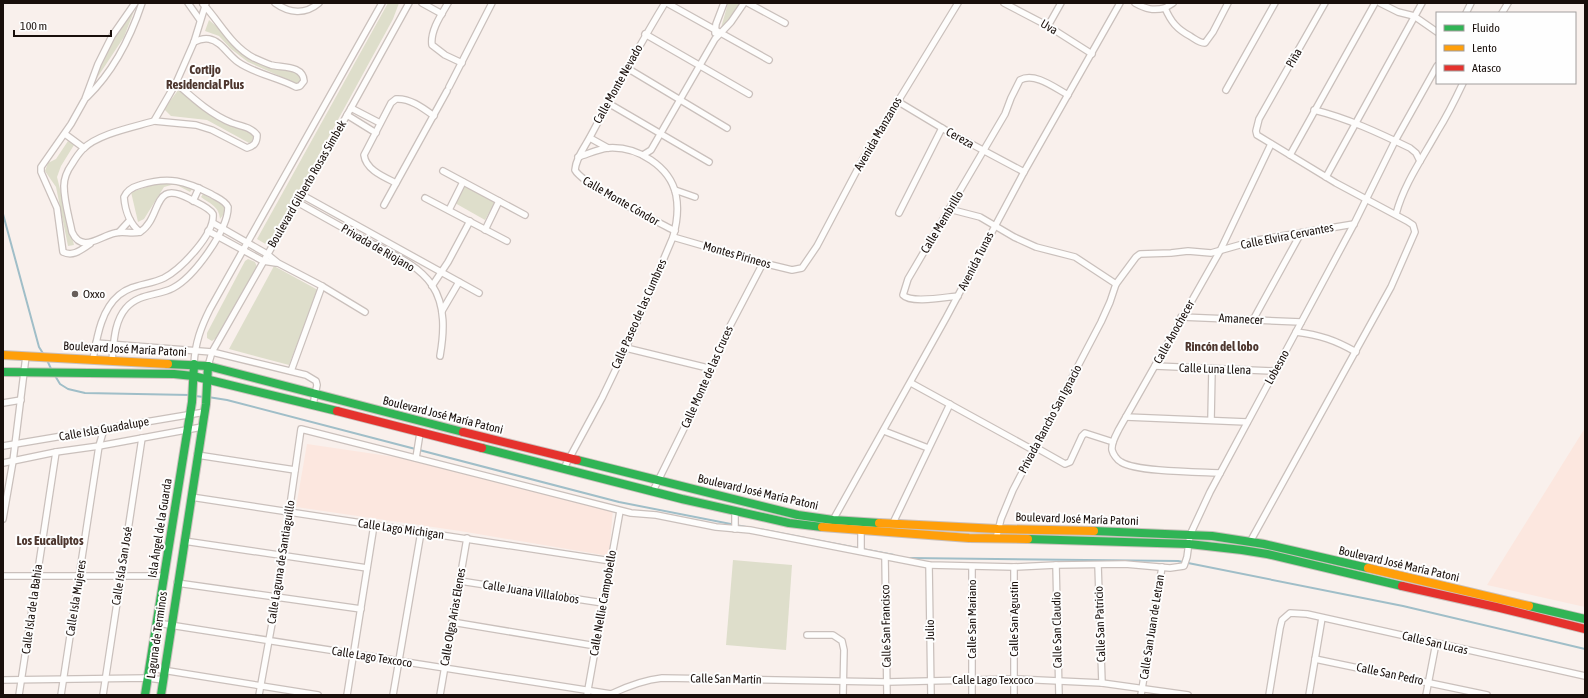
<svg xmlns="http://www.w3.org/2000/svg" width="1588" height="698" font-family="'Asap Condensed',sans-serif">
<rect width="100%" height="100%" fill="#f9f0ec"/>
<!-- built -->
<g fill="#fce7df">
<polygon points="1585,428 1585,607 1487,585"/>
<polygon points="307,444 409,459 613,509 609,556 460,531 296,507"/>
</g>
<!-- green -->
<g fill="#dedecb">
<polygon points="388,3 399,3 393,19 269,246 257,239"/>
<polygon points="728,3 741,3 735,14 721,28"/>
<polygon points="134,11 124,37 93,84 108,48 116,32"/>
<polygon points="209,20 216,26 235,47 279,69 294,71 302,79 300,85 248,62 231,49 219,36 205,31"/>
<polygon points="179,89 199,107 226,123 253,133 256,140 249,143 207,120 171,116 164,109"/>
<polygon points="68,141 74,145 61,166 57,177 74,245 68,246 56,187 45,171 48,163 56,159"/>
<polygon points="163,182 178,182 193,188 190,192 175,184 164,187 144,219 138,222 131,192"/>
<polygon points="465,185 495,202 485,220 455,203"/>
<path d="M203 194 223 205 226 211 220 219C219 206 210 204 201 197Z"/>
<polygon points="248,259 255,262 257,267 216,338 212,341 207,338 207,333 245,261"/>
<polygon points="274,266 318,290 289,365 229,349"/>
<polygon points="733,560 792,565 786,650 726,645"/>
</g>
<g fill="none" stroke-linecap="round" stroke-linejoin="round">
<!-- stream -->
<g stroke="#a0bec8" stroke-width="2">
<polyline points="3,214 39,347 44,355"/>
<polyline points="47,360 52,371"/>
<polyline points="54,374 60,384 68,389 85,393 190,395"/>
<polyline points="195,396 204,397"/>
<polyline points="208,397 227,400 619,502 746,527"/>
<polyline points="759,529 805,538"/>
<polyline points="810,539 894,555"/>
<polyline points="908,558 1178,561 1403,606 1585,649"/>
</g>
<!-- street casing -->
<g stroke="#cac0bc" stroke-width="8">
<g id="street">
<polyline points="188,3 200,20"/>
<path d="M275 3C289 13 305 15 319 3"/>
<polyline points="422,3 442,14"/>
<path d="M448 3C441 15 430 31 432 45L445 55 462 63"/>
<path d="M665 3C638 47 614 92 590 137 584 148 576 158 575 170 583 185 656 221 675 231"/>
<polyline points="667,3 769,60"/>
<polyline points="748,3 785,23"/>
<polyline points="1004,3 1048,26 1092,54"/>
<path d="M1135 3C1146 9 1153 11 1165 8 1171 22 1177 29 1190 36 1195 39 1199 43 1205 43L1213 32 1228 3"/>
<polyline points="1380,3 1398,12 1414,16 1437,32"/>
<polyline points="1165,8 1173,3"/>
<polyline points="1466,13 1471,3"/>
<polyline points="1502,13 1508,3"/>
<polyline points="1048,26 1061,3"/>
<polyline points="715,33 716,24 724,3"/>
<polyline points="645,34 749,94"/>
<path d="M194 42C198 40 203 38 209 39 221 41 228 55 238 62 255 74 277 77 296 87L300 86 304 81C303 65 282 68 271 65 265 63 259 60 254 58 231 46 220 22 203 4"/>
<polyline points="627,68 727,128"/>
<polyline points="449,87 492,3"/>
<polyline points="1226,90 1275,3"/>
<path d="M87 97C114 71 130 39 142 3"/>
<polyline points="897,101 947,131 1024,172"/>
<polyline points="608,103 709,162"/>
<polyline points="351,108 380,123"/>
<path d="M1314 110C1347 118 1379 133 1410 148L1416 153 1420 161"/>
<polyline points="347,115 376,133"/>
<path d="M154 121 196 125 212 130 247 148C254 146 257 143 257 135 251 127 241 126 232 123 210 114 193 98 176 83"/>
<polyline points="65,134 84,148"/>
<polyline points="590,138 608,148"/>
<polyline points="643,155 651,150 715,39 731,22 744,3"/>
<polyline points="1290,155 1375,3"/>
<polyline points="443,171 525,215"/>
<polyline points="1326,177 1422,3"/>
<path d="M396 183C384 177 366 170 364 155L391 103 396 99C410 98 423 108 434 116"/>
<polyline points="675,190 695,197"/>
<polyline points="302,195 479,293"/>
<polyline points="425,198 507,241"/>
<polyline points="193,201 199,188"/>
<path d="M297 202C320 215 343 228 367 241 389 253 417 263 432 285 446 306 444 333 440 356"/>
<polyline points="384,205 447,91"/>
<polyline points="949,209 980,217 1014,237 1036,247 1075,257 1116,284 1110,302 1101,322 1013,490 1001,519 996,539"/>
<polyline points="449,210 463,182"/>
<polyline points="899,213 942,128"/>
<path d="M1396 214C1404 184 1422 159 1437 132 1447 116 1455 100 1463 83"/>
<polyline points="213,223 267,254 278,263 322,286 365,312"/>
<polyline points="485,230 499,201"/>
<polyline points="208,231 263,261 276,263"/>
<polyline points="119,232 130,220"/>
<polyline points="673,237 763,263 792,270 802,268 817,246 864,157 958,3"/>
<path d="M90 244C81 250 73 257 63 252L57 208 41 172V167L71 124 85 99 98 64 112 36 135 3"/>
<polyline points="1116,284 1136,257 1140,254 1171,253 1188,251 1211,253 1257,240 1354,224"/>
<polyline points="432,286 448,262 470,221"/>
<path d="M958 296C946 297 911 304 903 295L908 279 1005 114 1011 98 1020 80C1035 72 1055 88 1068 95"/>
<polyline points="442,311 459,282"/>
<polyline points="1181,317 1301,322"/>
<polyline points="1253,320 1301,233"/>
<path d="M1296 332C1320 335 1335 340 1356 352"/>
<polyline points="96,343 212,352 306,375 316,381 317,385 313,405"/>
<polyline points="626,348 712,369"/>
<path d="M93 359C97 337 101 310 119 295 132 284 150 285 164 278 181 269 215 234 213 214 209 207 197 203 190 199 151 178 163 217 140 232 132 234 123 231 115 233 100 236 82 254 72 232 69 217 64 201 64 186 64 178 67 171 72 164 75 159 79 153 83 149 97 134 134 127 154 121L176 83 194 42 206 3"/>
<path d="M112 360C114 342 114 322 126 308 139 293 158 296 173 288 194 277 228 230 228 207 225 200 217 198 211 194 185 181 169 176 140 185 133 187 127 190 124 197 125 210 130 224 140 232"/>
<path d="M194 364C195 343 201 327 210 309L382 3"/>
<polyline points="208,366 212,352 351,108 409,3"/>
<polyline points="1155,366 1274,371"/>
<polyline points="291,371 322,286"/>
<polyline points="911,383 1033,450"/>
<polyline points="3,403 21,400"/>
<polyline points="1126,417 1247,422"/>
<polyline points="1211,420 1212,369"/>
<polyline points="884,431 928,448"/>
<polyline points="3,446 205,412"/>
<polyline points="1035,447 1065,464 1070,462 1082,436 1085,433 1113,442"/>
<polyline points="197,455 295,470"/>
<polyline points="416,458 420,433"/>
<polyline points="3,463 56,452 99,446 202,427"/>
<path d="M564 468 602 398 626 348 673 237C677 223 679 210 676 195 670 166 637 146 608 148 598 149 588 154 578 157"/>
<path d="M1220 473C1199 472 1137 472 1121 462 1117 460 1113 454 1112 450 1111 443 1116 435 1119 429L1220 251 1271 144"/>
<polyline points="653,491 701,394 729,328 763,263"/>
<polyline points="191,497 611,561"/>
<polyline points="735,511 735,529"/>
<polyline points="3,519 13,461 26,356"/>
<polyline points="833,520 946,318 1024,172 1120,3"/>
<polyline points="893,523 950,404"/>
<polyline points="861,530 861,550"/>
<polyline points="184,541 367,568"/>
<polyline points="1250,542 1391,287 1415,232 1413,225 1407,221 1336,183 1257,135 1256,131 1259,119 1325,3"/>
<polyline points="885,557 887,695"/>
<polyline points="929,565 931,695"/>
<polyline points="1056,565 1059,695"/>
<polyline points="1098,565 1102,683"/>
<polyline points="972,567 972,695"/>
<polyline points="1014,567 1014,695"/>
<polyline points="3,576 165,576"/>
<polyline points="460,581 603,603"/>
<polyline points="177,583 361,609"/>
<polyline points="452,622 596,646"/>
<polyline points="157,623 611,694"/>
<polyline points="807,635 833,635 842,641 844,650 843,695"/>
<polyline points="1315,659 1487,695"/>
<polyline points="150,668 318,695"/>
<polyline points="3,680 148,678 163,680"/>
<path d="M611 694C628 686 643 680 662 678L887 682 1014 679 1102 683 1188 695"/>
<polyline points="19,695 56,452"/>
<polyline points="61,695 99,446 104,429"/>
<polyline points="103,695 142,438"/>
<polyline points="259,695 277,596 301,429 631,513 656,515 716,527 750,530 929,565 1014,567 1056,565 1125,564 1170,568 1184,566 1187,557 1190,535 1210,492 1354,224 1395,141 1437,66"/>
<polyline points="347,695 374,525"/>
<polyline points="393,695 421,532"/>
<polyline points="440,695 467,538"/>
<polyline points="587,695 620,511"/>
<polyline points="1141,695 1162,567"/>
<polyline points="1269,695 1280,628 1282,620 1290,613 1307,614 1585,676"/>
<polyline points="1309,695 1322,618"/>
<polyline points="1426,695 1436,643"/>
</g>
</g>
<!-- fast casing -->
<g stroke="#cac0bc" stroke-width="10">
<g id="fast">
<polyline points="168,364 208,366 463,432"/>
<polyline points="3,372 174,374 193,376 337,411"/>
<polyline points="482,448 682,499 789,523 822,527"/>
<polyline points="577,460 798,515 833,520 879,523"/>
<polyline points="1094,531 1212,536 1264,544 1368,568"/>
<polyline points="1028,539 1189,544 1242,550 1267,554 1402,586"/>
<polyline points="1529,606 1585,619"/>
<polyline points="145,695 192,402 194,364"/>
<polyline points="161,695 206,404 208,366"/>
</g>
</g>
<!-- slow casing -->
<g stroke="#cac0bc" stroke-width="10">
<g id="slow">
<polyline points="3,355 168,364"/>
<polyline points="879,523 998,529 1094,531"/>
<polyline points="822,527 969,538 1028,539"/>
<polyline points="1368,568 1529,606"/>
</g>
</g>
<!-- jam casing -->
<g stroke="#cac0bc" stroke-width="10">
<g id="jam">
<polyline points="337,411 482,448"/>
<polyline points="463,432 577,460"/>
<polyline points="1402,586 1496,607 1585,629"/>
</g>
</g>
<!-- street -->
<use href="#street" stroke="#fefdfc" stroke-width="5.5"/>
<!-- fast -->
<use href="#fast" stroke="#30b455" stroke-width="8"/>
<!-- slow -->
<use href="#slow" stroke="#ff9f0a" stroke-width="8"/>
<!-- jam -->
<use href="#jam" stroke="#e5322d" stroke-width="8"/>
</g>
<!-- markers -->
<circle fill="#675e5a" stroke="#fefefe" stroke-width="1.5" cx="75" cy="294" r="4"/>
<g text-anchor="middle" stroke-width="4" stroke-linejoin="round" paint-order="stroke">
<!-- street labels -->
<g font-size="12" fill="#190f0b" stroke="#fefefe">
<text transform="translate(1049 27) rotate(30)" y="4">Uva</text>
<text transform="translate(1294 58) rotate(-60)" y="4">Piña</text>
<text transform="translate(618 84) rotate(-61)" y="4">Calle Monte Nevado</text>
<text transform="translate(878 134) rotate(-60)" y="4">Avenida Manzanos</text>
<text transform="translate(960 138) rotate(29)" y="4">Cereza</text>
<text transform="translate(307 184) rotate(-60)" y="4">Boulevard Gilberto Rosas Simbek</text>
<text transform="translate(621 201) rotate(30)" y="4">Calle Monte Cóndor</text>
<text transform="translate(942 222) rotate(-59)" y="4">Calle Membrillo</text>
<text transform="translate(1287 236) rotate(-11)" y="4">Calle Elvira Cervantes</text>
<text transform="translate(378 248) rotate(30)" y="4">Privada de Riojano</text>
<text transform="translate(737 255) rotate(16)" y="4">Montes Pirineos</text>
<text transform="translate(976 261) rotate(-63)" y="4">Avenida Tunas</text>
<text transform="translate(639 314) rotate(-66)" y="4">Calle Paseo de las Cumbres</text>
<text transform="translate(1241 319) rotate(3)" y="4">Amanecer</text>
<text transform="translate(1174 332) rotate(-61)" y="4">Calle Anochecer</text>
<text transform="translate(125 349) rotate(3)" y="4">Boulevard José María Patoni</text>
<text transform="translate(1277 367) rotate(-61)" y="4">Lobesno</text>
<text transform="translate(1215 369) rotate(2)" y="4">Calle Luna Llena</text>
<text transform="translate(707 377) rotate(-66)" y="4">Calle Monte de las Cruces</text>
<text transform="translate(443 415) rotate(14)" y="4">Boulevard José María Patoni</text>
<text transform="translate(1050 419) rotate(-62)" y="4">Privada Rancho San Ignacio</text>
<text transform="translate(104 429) rotate(-10)" y="4">Calle Isla Guadalupe</text>
<text transform="translate(758 492) rotate(13)" y="4">Boulevard José María Patoni</text>
<text transform="translate(1077 519) rotate(2)" y="4">Boulevard José María Patoni</text>
<text transform="translate(160 528) rotate(-81)" y="4">Isla Ángel de la Guarda</text>
<text transform="translate(401 529) rotate(8)" y="4">Calle Lago Michigan</text>
<text transform="translate(281 562) rotate(-81)" y="4">Calle Laguna de Santiaguillo</text>
<text transform="translate(1399 564) rotate(13)" y="4">Boulevard José María Patoni</text>
<text transform="translate(122 566) rotate(-81)" y="4">Calle Isla San José</text>
<text transform="translate(531 592) rotate(9)" y="4">Calle Juana Villalobos</text>
<text transform="translate(76 598) rotate(-81)" y="4">Calle Isla Mujeres</text>
<text transform="translate(603 603) rotate(-80)" y="4">Calle Nellie Campobello</text>
<text transform="translate(32 609) rotate(-82)" y="4">Calle Isla de la Bahía</text>
<text transform="translate(453 617) rotate(-80)" y="4">Calle Olga Arias Elenes</text>
<text transform="translate(972 619) rotate(-90)" y="4">Calle San Mariano</text>
<text transform="translate(1014 619) rotate(-90)" y="4">Calle San Agustín</text>
<text transform="translate(1100 624) rotate(-92)" y="4">Calle San Patricio</text>
<text transform="translate(886 626) rotate(-91)" y="4">Calle San Francisco</text>
<text transform="translate(1152 627) rotate(-81)" y="4">Calle San Juan de Letran</text>
<text transform="translate(930 630) rotate(-91)" y="4">Julio</text>
<text transform="translate(1057 630) rotate(-91)" y="4">Calle San Claudio</text>
<text transform="translate(157 635) rotate(-82)" y="4">Laguna de Terminos</text>
<text transform="translate(1435 643) rotate(13)" y="4">Calle San Lucas</text>
<text transform="translate(372 657) rotate(9)" y="4">Calle Lago Texcoco</text>
<text transform="translate(1390 674) rotate(12)" y="4">Calle San Pedro</text>
<text transform="translate(726 679) rotate(1)" y="4">Calle San Martín</text>
<text x="993" y="684">Calle Lago Texcoco</text>
</g>
<!-- poi labels -->
<g font-size="12" fill="#190f0b" stroke="#fefefe" text-anchor="start">
<text x="83" y="298">Oxxo</text>
</g>
<!-- neighbourhood labels -->
<g font-size="13" font-weight="bold" fill="#4d362e" stroke="#fefefe">
<text x="205" y="74">Cortijo<tspan x="205" dy="15">Residencial Plus</tspan></text>
<text x="1222" y="351">Rincón del lobo</text>
<text x="50" y="545">Los Eucaliptos</text>
</g>
</g>
<!-- border -->
<rect width="1588" height="698" fill="none" stroke="#190f0b" stroke-width="8"/>
<!-- legend -->
<rect x="1436" y="12" width="140" height="72" fill="#fefefe" stroke="#a29e9d"/>
<rect x="1444" y="25" width="20" height="6" fill="#30b455" stroke="#a29e9d"/>
<text x="1472" y="32" font-size="12" fill="#190f0b">Fluido</text>
<rect x="1444" y="45" width="20" height="6" fill="#ff9f0a" stroke="#a29e9d"/>
<text x="1472" y="52" font-size="12" fill="#190f0b">Lento</text>
<rect x="1444" y="65" width="20" height="6" fill="#e5322d" stroke="#a29e9d"/>
<text x="1472" y="72" font-size="12" fill="#190f0b">Atasco</text>
<!-- scale -->
<path d="M14 30v6h97v-6" fill="none" stroke="#190f0b" stroke-width="2"/>
<text x="20" y="30" font-size="12" fill="#190f0b" stroke="#fefefe" stroke-width="3" paint-order="stroke">100 m</text>
</svg>
